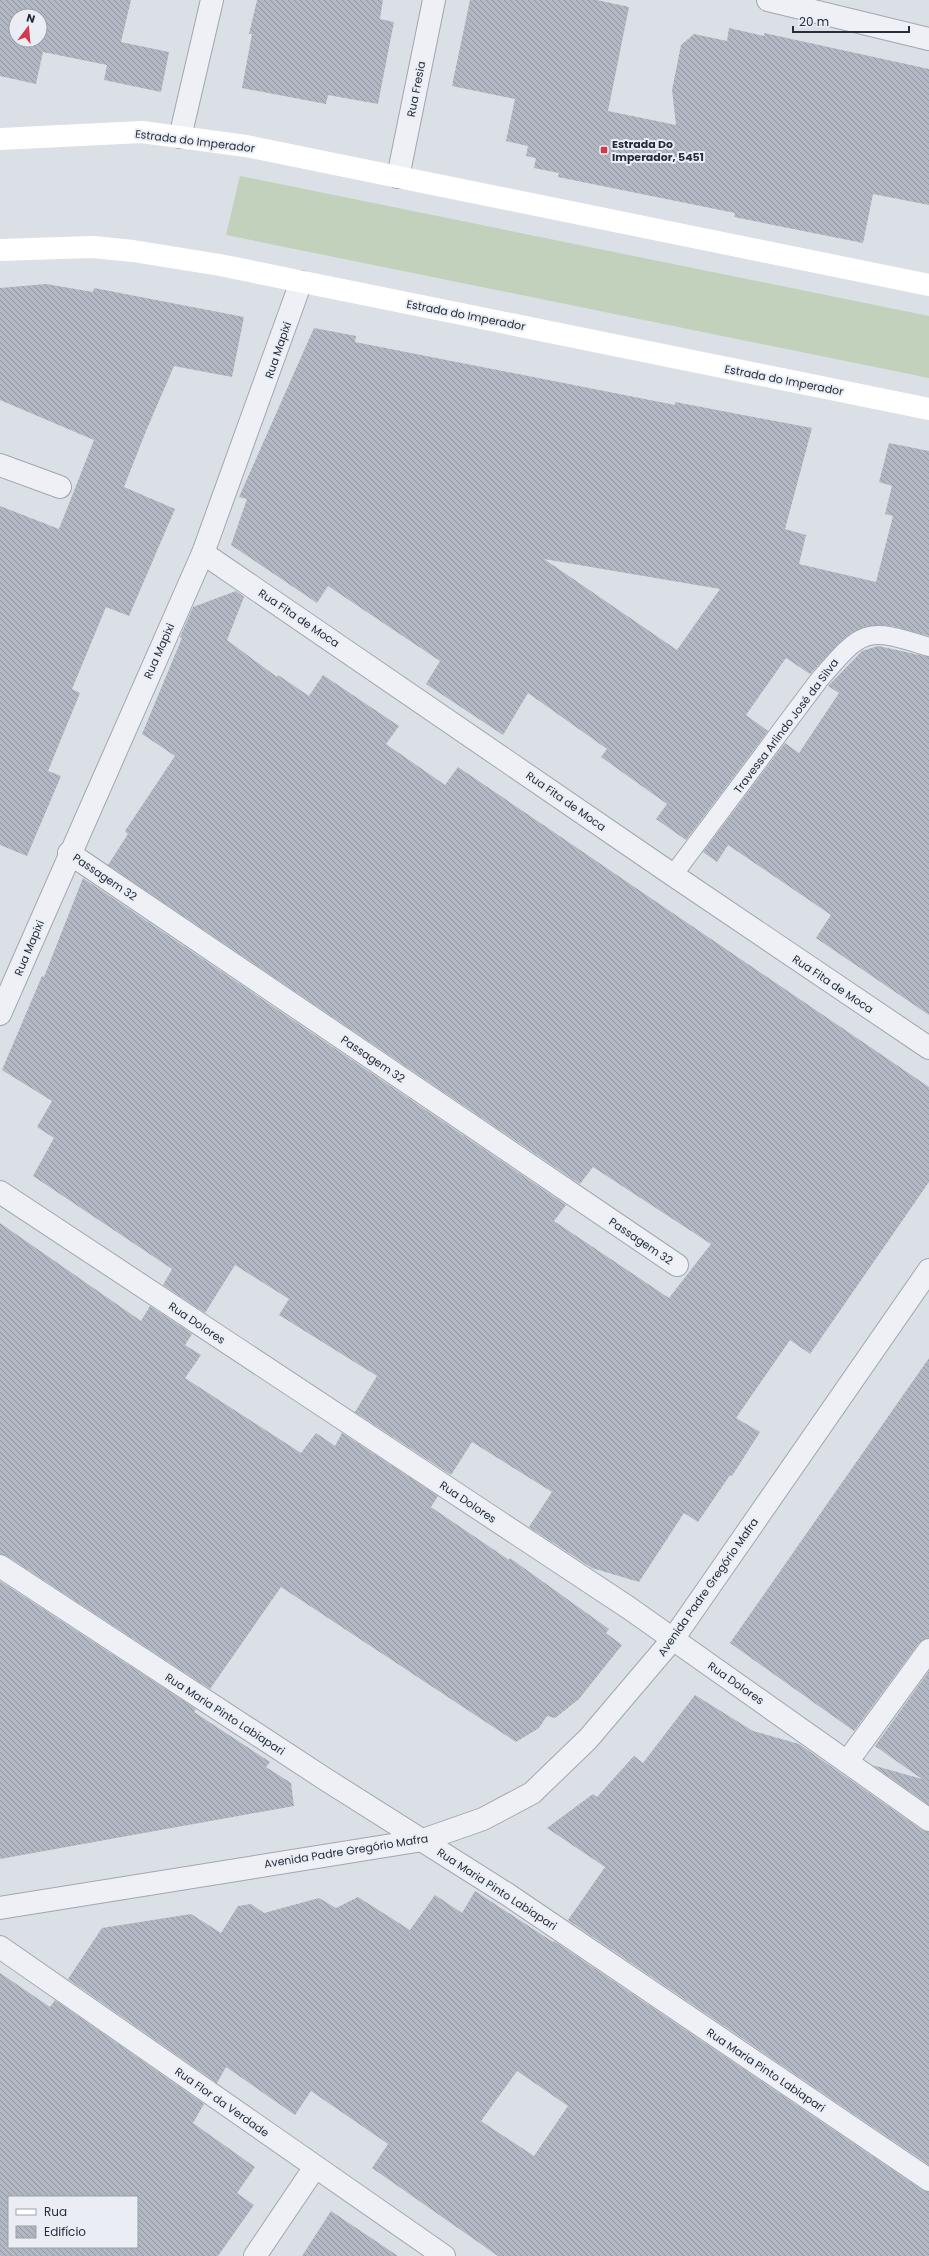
<svg xmlns="http://www.w3.org/2000/svg" width="929" height="2256" font-family="Poppins,sans-serif">
<defs>
<pattern id="building-back-hatch" width="6" height="6" patternUnits="userSpaceOnUse"><rect width="6" height="6" fill="#b2b8c3"/><path d="M-1 5l2 2M0 0l6 6M5-1l2 2" fill="none" stroke="#9196a0"/></pattern>
</defs>
<rect width="100%" height="100%" fill="#dbdfe6"/>
<!-- garden -->
<polygon fill="#c1d1bc" points="240,176 929,316 929,378 226,235"/>
<!-- building -->
<g fill="url(#building-back-hatch)" fill-rule="evenodd">
<path d="M0 0H131L121 42 169 52 161 92 104 80 107 65 43 52 36 84 0 76ZM16 16H40V40H16Z"/>
<polygon points="257,0 383,0 380,19 394,22 378,104 328,95 326,104 242,88 252,34 249,34"/>
<polygon points="470,0 597,0 629,7 608,111 676,125 672,90 681,45 694,34 727,41 729,28 764,36 764,33 929,69 929,205 873,194 863,243 734,217 735,213 558,177 559,173 534,168 536,158 526,156 528,146 506,141 515,99 452,86"/>
<polygon points="46,284 93,292 94,288 244,317 232,377 174,366 146,431 124,487 175,509 129,616 106,607 72,689 80,693 48,771 61,776 27,856 0,845 0,506 59,529 94,440 0,400 0,288"/>
<path d="M314 328 356 336 355 342 675 405V402L812 428 785 529 806 535 799 564 876 582 893 516 885 514 892 486 879 482 889 443 929 451V636L892 626 878 625 864 627 851 633 839 643 810 674 786 658 746 715 768 731 686 840 683 838 656 819 667 804 601 757 607 749 528 693 503 735 426 684 440 661 328 586 317 603 231 545 247 499 239 497ZM544 559 720 589 677 650Z"/>
<polygon points="236,591 244,597 227,640 277,677 278,675 309,696 323,675 399,726 386,744 445,785 458,767 929,1087 929,1182 810,1354 790,1340 736,1418 760,1432 732,1476 730,1475 698,1522 684,1513 639,1582 592,1568 529,1527 552,1492 472,1442 451,1475 355,1412 377,1376 279,1315 289,1299 235,1265 205,1313 163,1285 172,1269 33,1176 54,1138 37,1127 52,1101 2,1070 42,976 44,977 83,878 566,1205 554,1221 669,1298 711,1244 593,1167 580,1184 108,865 128,834 125,831 175,756 142,734 182,638 180,637 193,607"/>
<polygon points="878,646 929,657 929,1015 816,938 831,915 728,845 717,862 703,852 785,743 799,753 839,693 828,686 862,651"/>
<polygon points="0,1223 141,1321 150,1306 192,1334 185,1345 201,1355 185,1378 301,1453 316,1433 335,1446 342,1433 438,1496 431,1507 509,1560 510,1558 609,1629 606,1633 622,1645 579,1699 555,1718 547,1716 539,1728 516,1742 281,1587 210,1689 7,1556 0,1554"/>
<polygon points="929,1358 929,1638 919,1643 854,1731 730,1643"/>
<polygon points="0,1581 196,1709 194,1712 270,1762 266,1767 291,1783 294,1806 0,1859"/>
<polygon points="929,1671 929,1805 872,1765 922,1779 875,1746"/>
<polygon points="695,1695 753,1731 799,1744 922,1830 929,1832 929,2165 568,1920 605,1867 547,1828 593,1794 597,1797 634,1756 643,1763"/>
<path d="M475 1891 553 1942 554 1941 922 2190 929 2192V2256H498L372 2168 388 2144 311 2091 295 2115 226 2067 217 2083 68 1979 102 1928 191 1914 221 1933 238 1906 251 1904 264 1913 319 1898 336 1908 358 1897 410 1930 435 1895 462 1913ZM517 2071 568 2106 534 2156 481 2121Z"/>
<path d="M0 1973 50 2007 55 2000 204 2104 193 2123 255 2167 237 2193 254 2205 218 2256H0ZM9 2197H137V2247H9Z"/>
<polygon points="331,2211 398,2256 302,2256"/>
</g>
<g fill="none" stroke-linecap="round" stroke-linejoin="round">
<!-- service casing -->
<g stroke="#a1a6b0" stroke-width="20">
<path id="service" d="M673 875 819 680C862 630 865 626 929 647"/>
</g>
<!-- minor casing -->
<g stroke="#a1a6b0" stroke-width="24">
<g id="minor">
<polyline points="768,0 929,39"/>
<polyline points="180,137 212,0"/>
<polyline points="398,177 434,0"/>
<polyline points="0,465 60,487"/>
<polyline points="203,553 673,875 929,1048"/>
<polyline points="69,853 677,1265"/>
<polyline points="0,1014 203,553 301,282"/>
<polyline points="0,1192 629,1608 929,1820"/>
<polyline points="0,1566 325,1779 507,1894 929,2180"/>
<polyline points="847,1762 929,1650"/>
<polyline points="0,1908 423,1840 483,1819 532,1793 588,1739 673,1639 929,1270"/>
<polyline points="0,1947 444,2256"/>
<polyline points="255,2256 315,2167"/>
</g>
</g>
<!-- service -->
<use href="#service" stroke="#eef0f5" stroke-width="18"/>
<!-- minor -->
<use href="#minor" stroke="#eef0f5" stroke-width="22"/>
<!-- secondary -->
<g stroke="#fff" stroke-width="22">
<polyline points="0,139 142,132 246,146 929,285"/>
<polyline points="0,250 93,247 133,251 220,265 929,409"/>
</g>
</g>
<!-- markers -->
<rect fill="#d2394b" stroke="#eaeef4" stroke-width="1.5" x="600" y="146" width="8" height="8" rx="2"/>
<g text-anchor="middle" stroke-width="4" stroke-linejoin="round" paint-order="stroke">
<!-- street labels -->
<g font-size="11" fill="#252d3d" stroke="#eaeef4">
<text transform="translate(416 89) rotate(-79)" y="4">Rua Fresia</text>
<text transform="translate(195 141) rotate(7)" y="4">Estrada do Imperador</text>
<text transform="translate(466 315) rotate(11)" y="4">Estrada do Imperador</text>
<text transform="translate(278 350) rotate(-71)" y="4">Rua Mapixi</text>
<text transform="translate(784 380) rotate(11)" y="4">Estrada do Imperador</text>
<text transform="translate(299 618) rotate(34)" y="4">Rua Fita de Moca</text>
<text transform="translate(159 651) rotate(-66)" y="4">Rua Mapixi</text>
<text transform="translate(786 726) rotate(-53)" y="4">Travessa Arlindo José da Silva</text>
<text transform="translate(566 801) rotate(35)" y="4">Rua Fita de Moca</text>
<text transform="translate(105 877) rotate(34)" y="4">Passagem 32</text>
<text transform="translate(29 948) rotate(-67)" y="4">Rua Mapixi</text>
<text transform="translate(833 984) rotate(34)" y="4">Rua Fita de Moca</text>
<text transform="translate(373 1059) rotate(34)" y="4">Passagem 32</text>
<text transform="translate(641 1241) rotate(34)" y="4">Passagem 32</text>
<text transform="translate(197 1323) rotate(34)" y="4">Rua Dolores</text>
<text transform="translate(468 1502) rotate(34)" y="4">Rua Dolores</text>
<text transform="translate(708 1587) rotate(-55)" y="4">Avenida Padre Gregório Mafra</text>
<text transform="translate(736 1683) rotate(35)" y="4">Rua Dolores</text>
<text transform="translate(225 1714) rotate(33)" y="4">Rua Maria Pinto Labiapari</text>
<text transform="translate(346 1851) rotate(-9)" y="4">Avenida Padre Gregório Mafra</text>
<text transform="translate(497 1889) rotate(33)" y="4">Rua Maria Pinto Labiapari</text>
<text transform="translate(766 2070) rotate(34)" y="4">Rua Maria Pinto Labiapari</text>
<text transform="translate(222 2102) rotate(35)" y="4">Rua Flor da Verdade</text>
</g>
<!-- poi labels -->
<g font-size="11" font-weight="bold" fill="#252d3d" stroke="#eaeef4" text-anchor="start">
<text x="612" y="148">Estrada Do<tspan x="612" dy="13">Imperador, 5451</tspan></text>
</g>
</g>
<!-- legend -->
<rect x="8" y="2196" width="130" height="52" fill="#eaeef4" stroke="#9ba1ab"/>
<rect x="16" y="2209" width="20" height="6" fill="#ffffff" stroke="#9ba1ab"/>
<text x="44" y="2216" font-size="12" fill="#252d3d">Rua</text>
<rect x="16" y="2226" width="20" height="12" fill="url(#building-back-hatch)" stroke="#9ba1ab"/>
<text x="44" y="2236" font-size="12" fill="#252d3d">Edifício</text>
<!-- north arrow -->
<g transform="translate(28 28) rotate(16)"><circle r="19" fill="#eaeef4" stroke="#9ba1ab"/>
<path d="M0-3L7 15L0 10L-7 15Z" fill="#d2394b"/>
<text y="-6" font-size="11" font-weight="bold" text-anchor="middle" fill="#252d3d">N</text>
</g>
<!-- scale -->
<path d="M793 26v6h116v-6" fill="none" stroke="#252d3d" stroke-width="2"/>
<text x="799" y="26" font-size="12" fill="#252d3d" stroke="#eaeef4" stroke-width="3" paint-order="stroke">20 m</text>
</svg>
